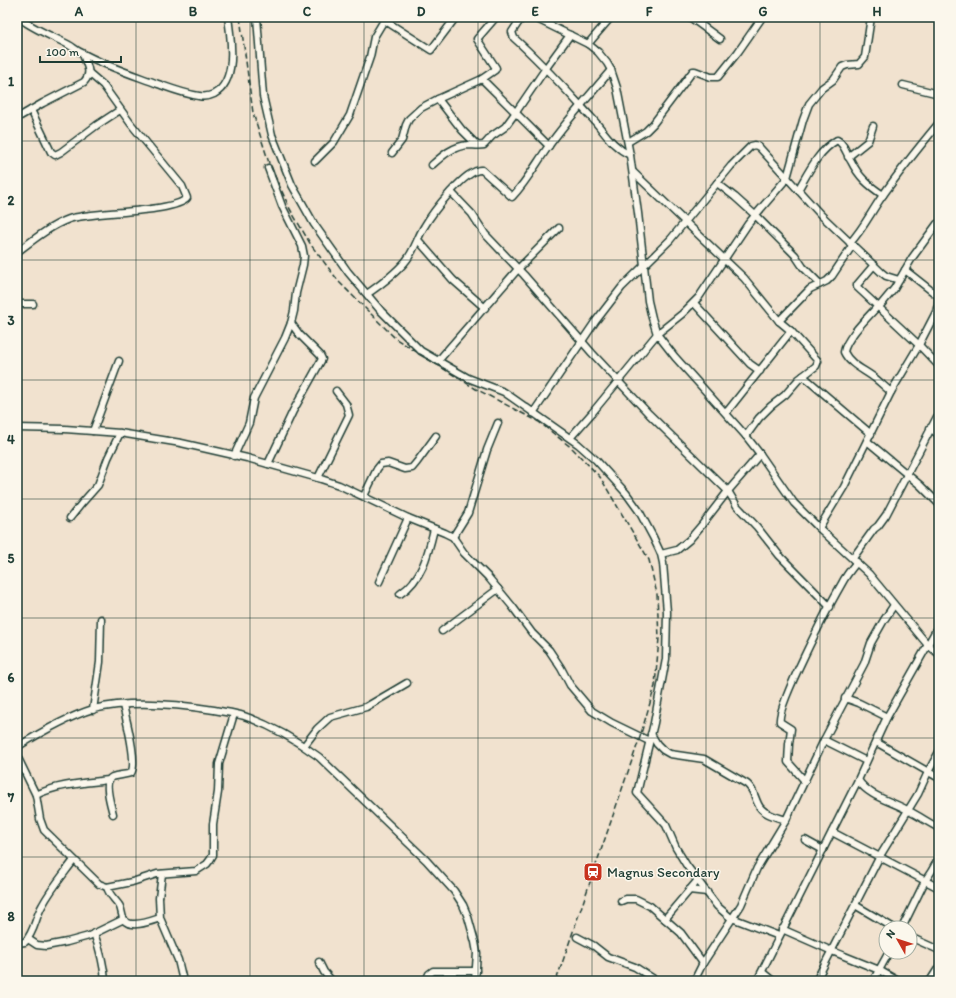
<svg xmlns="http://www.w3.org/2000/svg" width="956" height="998" font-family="Itim,sans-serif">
<rect width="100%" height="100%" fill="#f1e2cf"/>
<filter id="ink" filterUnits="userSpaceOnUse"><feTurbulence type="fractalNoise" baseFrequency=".025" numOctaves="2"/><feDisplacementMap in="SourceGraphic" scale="8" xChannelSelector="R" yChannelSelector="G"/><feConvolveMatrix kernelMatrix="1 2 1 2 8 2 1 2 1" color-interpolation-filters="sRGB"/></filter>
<g filter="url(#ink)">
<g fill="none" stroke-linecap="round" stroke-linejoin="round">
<!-- street casing -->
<g stroke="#1f3d34" stroke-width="9">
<g id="street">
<path d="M18 17C33 29 52 36 69 45 73 47 77 51 82 53 105 66 134 75 158 84 172 89 185 94 199 96 204 97 210 96 214 94 238 81 231 39 228 17"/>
<polyline points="257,17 263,96 272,135 292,185 314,224 348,272 381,311 421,351 468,378 504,392 578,444 596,460 626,493 639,511 653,537 661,554 663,563 667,612 666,659 654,723 637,793 666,825 676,848 687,866 717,906 732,919"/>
<path d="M522 17 512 32 514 38C542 63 566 90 591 117 605 132 611 146 630 155"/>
<polyline points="533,17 588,44 598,52 607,63 611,70 617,88 630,155 638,213 648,301 652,318 657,334 675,357 746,436 760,454 794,503 819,528 869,574 927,644 939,654"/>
<polyline points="690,17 720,39"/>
<polyline points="384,20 431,50 456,17"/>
<polyline points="588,44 611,17"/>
<polyline points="482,79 549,146"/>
<polyline points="903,85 939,94"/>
<polyline points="438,99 462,130 477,145"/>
<polyline points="31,110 51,152 55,155 61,152 97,125 120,110"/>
<path d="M17 118 43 103 84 82C93 72 86 65 83 54"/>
<polyline points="628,142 646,131 653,124 693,71 695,71 711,77 718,77 738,52 761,19"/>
<polyline points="392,153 402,140 406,125 409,119 421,108 438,99 482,79 495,70 496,68 477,39 496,17"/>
<polyline points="848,157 868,141 873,126"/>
<polyline points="315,161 334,142 350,115 370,57 374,37 386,17"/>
<path d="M432 165C442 156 453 146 468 145 473 145 479 146 484 145L492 136 505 127 516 112 546 68 570 35"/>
<polyline points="633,172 744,278 779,321 791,331 818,361 816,366 799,379 785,395 771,406 759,418 746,436"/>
<polyline points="717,183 735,197 755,215 795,255 803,267 820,284"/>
<path d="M798 190C808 173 818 151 837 140 844 143 847 155 851 161 859 177 868 185 883 195"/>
<polyline points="451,192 472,214 485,234 524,275 592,353 649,414 728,491 737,506 757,527 779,555 830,607"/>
<polyline points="418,240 453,280 485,308"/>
<path d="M850 243C863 229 870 214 881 198 899 172 919 147 939 123"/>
<path d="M17 252C33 240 50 226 69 219 93 211 174 213 187 198L182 186 131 124 103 85 89 73"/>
<polyline points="874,265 857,285 857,287 919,345 939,366"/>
<polyline points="905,270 938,296"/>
<path d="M367 294C380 285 394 275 405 262 414 252 417 238 424 227 432 213 466 168 482 170L512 197C527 181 536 164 548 147 567 120 590 95 611 70"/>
<polyline points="694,303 750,364 760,371"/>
<polyline points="17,304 33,304"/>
<path d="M878 306C868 317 846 338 844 352 850 365 865 370 876 379 881 383 886 388 891 392"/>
<polyline points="879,307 894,289 912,258 937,224"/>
<polyline points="779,321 810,289 827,281 832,276 852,246"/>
<polyline points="438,361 518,269 559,228"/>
<polyline points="803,376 871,434"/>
<polyline points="533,413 595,322 622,287 670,240 731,166 751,146 755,145 759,147 821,215 881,272 886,276 899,280"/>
<polyline points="726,413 791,331"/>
<polyline points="17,428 65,429 120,433 181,443 247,458 318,478 339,485 408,518 445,533 453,537 464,553 488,577 512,606 532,633 549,650 561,668 570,685 592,711 612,723 649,741"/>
<polyline points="930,428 939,435"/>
<polyline points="93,431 119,361"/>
<polyline points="570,438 592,413 657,334 682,314 699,297 748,224 787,178 803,120 809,104 822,88 833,80 842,67 847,65 859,64 865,57 871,17"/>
<polyline points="867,441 920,485 939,504"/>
<polyline points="234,456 249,423 254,398 285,338 291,323 294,311 296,293 303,265 304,256 302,246 282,206 268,168"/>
<polyline points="268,464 293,411 322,359 320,355 299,334 291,323"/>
<polyline points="318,478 349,415 346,404 336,391"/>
<polyline points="364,496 377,469 381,464 388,463 405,469 412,468 417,462 436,436"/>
<polyline points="70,518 82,503 98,485 108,458 120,433"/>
<polyline points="819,528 844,487 891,392 919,345 936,312 938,304 939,286"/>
<polyline points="453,537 468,513 487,450 498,423"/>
<polyline points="661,554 677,550 689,540 701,526 728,491 760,454"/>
<polyline points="853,558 874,529 878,526 886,515 939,413"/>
<polyline points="379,582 408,518"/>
<path d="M400 594C422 580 428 554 434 529"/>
<polyline points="442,631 498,589"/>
<polyline points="845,698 859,703 887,717"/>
<polyline points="93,710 100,662 101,619"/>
<path d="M651 734 657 744 663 750 670 754 704 759 747 784C754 790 754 796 758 804 762 814 777 817 786 820"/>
<polyline points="824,740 866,761"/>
<polyline points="876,742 939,778"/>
<polyline points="304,746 317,729 330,717 366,707 407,683"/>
<path d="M17 747C38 734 70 716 93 709 130 700 177 704 214 710 224 712 234 713 244 716 270 725 296 740 319 757L426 860 454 891 463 905 468 917 475 942 477 953 475 981"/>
<polyline points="17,756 36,795 40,819 44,830 99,884 107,887 132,882 157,874 196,871 207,864 210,860 213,855 213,824 218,792 219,764 234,714"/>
<path d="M858 780C869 797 892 801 909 811 919 816 929 823 939 828"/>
<path d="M805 781 788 762 789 744 791 729 780 722C776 707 830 604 841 585 845 577 851 569 857 562"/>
<path d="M36 795C58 784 84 783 109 780"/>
<path d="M113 814C111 806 103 781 112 777 118 775 125 775 131 773 138 763 126 719 123 705"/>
<polyline points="832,832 939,888"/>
<polyline points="805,840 823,850"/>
<polyline points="162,874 159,898 160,918 178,960 183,981"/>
<path d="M107 887C109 895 114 898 119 905 122 909 121 915 124 920 131 929 151 921 160 918"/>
<polyline points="689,890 707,892"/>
<polyline points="621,901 626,899 636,899 650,906 681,933 703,963"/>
<polyline points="855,905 894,928"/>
<polyline points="732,918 779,936"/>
<polyline points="665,919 698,880"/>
<polyline points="902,928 925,881 931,872 939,858"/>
<polyline points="782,929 832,951 879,970 898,981"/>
<path d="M94 933C100 950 104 964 105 981"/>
<polyline points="577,937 594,946 608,957 635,967 657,981"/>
<polyline points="910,937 939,950"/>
<polyline points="28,939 37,945 46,946 67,942 89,936 124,919"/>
<path d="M17 943 25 942C35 931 35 918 42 906 51 889 63 875 74 860"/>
<polyline points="319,962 324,972 332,981"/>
<polyline points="762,972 773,981"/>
<polyline points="426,981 429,974 433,971 476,971"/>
<polyline points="694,981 703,963 741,905 757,868 786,820 824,740 864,664 871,643 884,620 894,605"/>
<polyline points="757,981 858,780 887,717 939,625"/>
<polyline points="816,981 880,856 918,794 928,772 939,752"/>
<polyline points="873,981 889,952"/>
<polyline points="930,981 939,967"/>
</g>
</g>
<!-- street -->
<use href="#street" stroke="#fbf7ec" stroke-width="6"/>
<!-- rail -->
<polyline stroke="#1f3d34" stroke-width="1.5" stroke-dasharray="6 3" stroke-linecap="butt" points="240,17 253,113 269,163 290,209 311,245 340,283 396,339 476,389 539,422 573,449 600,477 649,560 657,594 659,638 655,686 640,737 556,981"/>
</g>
</g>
<!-- grid -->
<path fill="none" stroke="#1f3d34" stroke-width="1" stroke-opacity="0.55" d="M136 17V981M250 17V981M364 17V981M478 17V981M592 17V981M706 17V981M820 17V981M17 141H939M17 260H939M17 380H939M17 499H939M17 618H939M17 738H939M17 857H939"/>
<!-- icons -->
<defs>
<g id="station-square" transform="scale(1)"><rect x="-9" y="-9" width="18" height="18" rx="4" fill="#c8321e" stroke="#fbf7ec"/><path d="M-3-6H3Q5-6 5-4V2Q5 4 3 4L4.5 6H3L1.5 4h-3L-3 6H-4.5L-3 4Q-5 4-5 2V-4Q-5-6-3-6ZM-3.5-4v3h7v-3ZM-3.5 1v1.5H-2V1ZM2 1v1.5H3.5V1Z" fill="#fff"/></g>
</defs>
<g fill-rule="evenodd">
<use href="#station-square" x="593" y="872"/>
</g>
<g text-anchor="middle" stroke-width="3" stroke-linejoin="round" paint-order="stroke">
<!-- poi labels -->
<g font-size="14" fill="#1f3d34" stroke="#fbf7ec" text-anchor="start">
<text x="607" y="877">Magnus Secondary</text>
</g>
</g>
<!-- margin -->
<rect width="956" height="998" fill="none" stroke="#fbf7ec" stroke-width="44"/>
<!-- north arrow -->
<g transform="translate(898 940) rotate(309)"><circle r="19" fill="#fbf7ec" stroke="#a3ada2"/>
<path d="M0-3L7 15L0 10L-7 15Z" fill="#c8321e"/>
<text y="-6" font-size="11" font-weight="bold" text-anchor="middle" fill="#1f3d34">N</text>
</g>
<!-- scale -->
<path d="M40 56v6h81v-6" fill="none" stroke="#1f3d34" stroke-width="2"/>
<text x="46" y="56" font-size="12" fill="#1f3d34" stroke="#fbf7ec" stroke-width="3" paint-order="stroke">100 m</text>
<rect x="22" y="22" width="912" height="954" fill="none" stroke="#1f3d34" stroke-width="1.5"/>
<g font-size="13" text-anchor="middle" font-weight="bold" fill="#1f3d34">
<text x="79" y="16">A</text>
<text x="193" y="16">B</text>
<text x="307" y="16">C</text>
<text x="421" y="16">D</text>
<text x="535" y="16">E</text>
<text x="649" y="16">F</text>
<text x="763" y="16">G</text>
<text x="877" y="16">H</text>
<text x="11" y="86">1</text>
<text x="11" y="205">2</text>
<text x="11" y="325">3</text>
<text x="11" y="444">4</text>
<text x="11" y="563">5</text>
<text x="11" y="682">6</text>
<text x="11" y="802">7</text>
<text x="11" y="921">8</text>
</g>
</svg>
